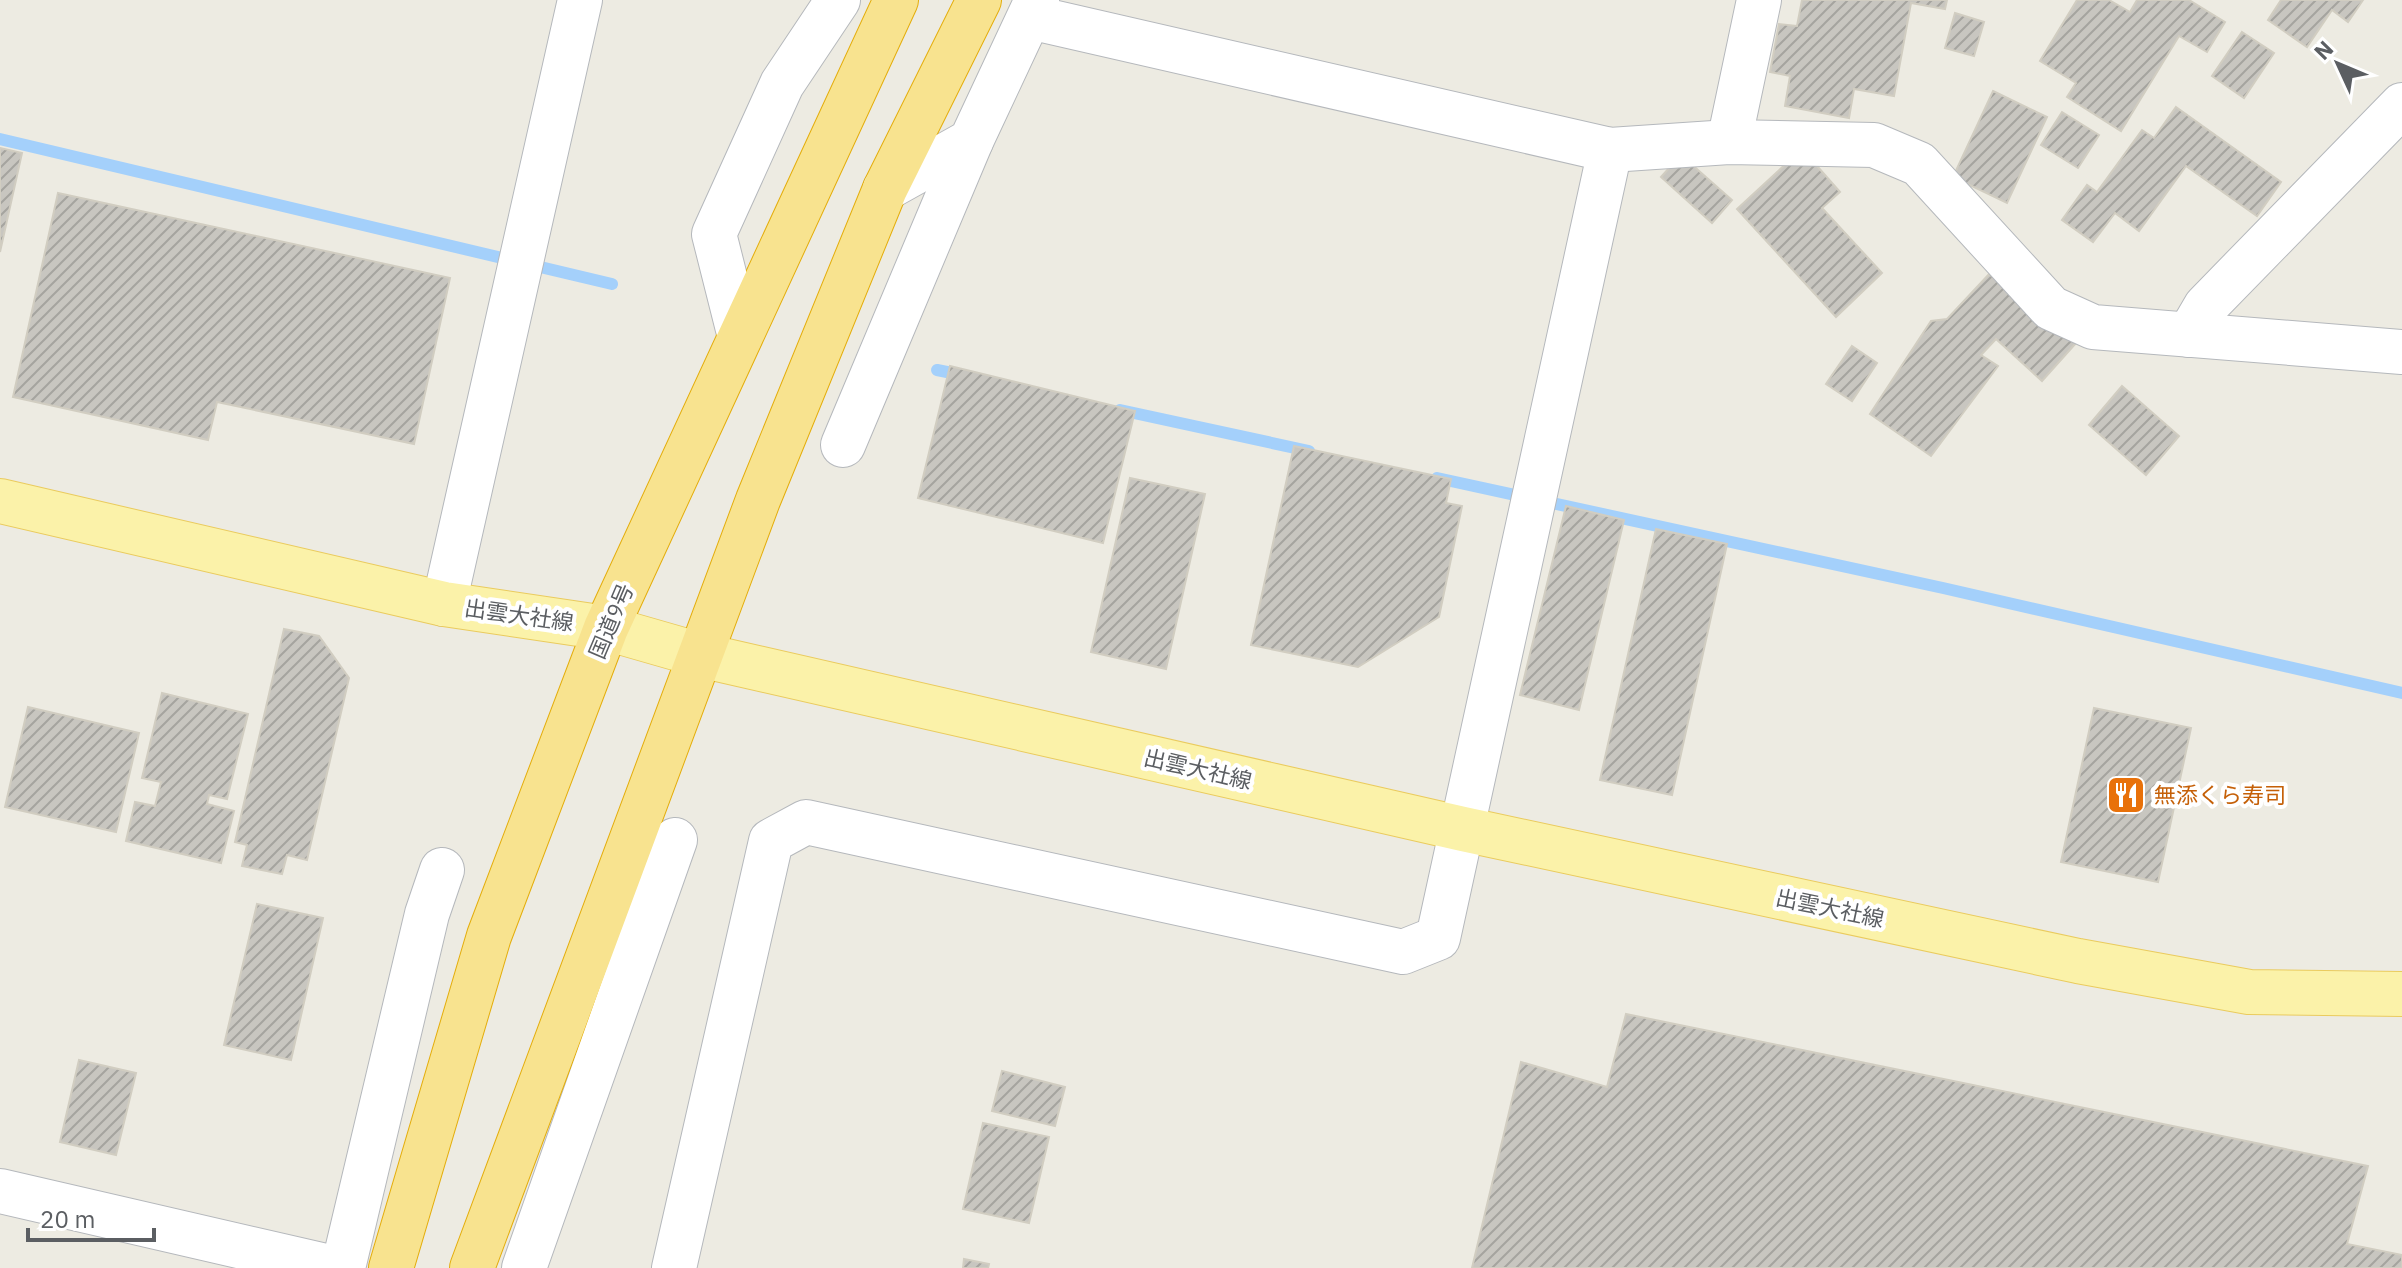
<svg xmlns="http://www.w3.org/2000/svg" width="2402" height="1268" font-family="'IBM Plex Sans','Noto Sans JP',sans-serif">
<defs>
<pattern id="building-hatch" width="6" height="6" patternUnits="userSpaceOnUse" patternTransform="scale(2)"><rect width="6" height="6" fill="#c8c6c0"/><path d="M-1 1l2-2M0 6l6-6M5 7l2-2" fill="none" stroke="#a5a49f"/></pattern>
</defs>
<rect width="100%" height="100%" fill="#edebe2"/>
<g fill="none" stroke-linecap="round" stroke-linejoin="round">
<!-- stream -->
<g stroke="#a4d0fb" stroke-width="12">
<polyline points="0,139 612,284"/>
<polyline points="937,370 962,375"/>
<polyline points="1120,410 1309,451"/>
<polyline points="1437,478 1943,588 2402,693"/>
</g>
</g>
<!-- building -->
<g fill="url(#building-hatch)" stroke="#d1cdc1" stroke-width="2">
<polygon points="1802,0 1947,0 1945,9 1911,3 1894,96 1854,89 1849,118 1785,106 1790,76 1770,72 1779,24 1797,26"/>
<polygon points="2077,0 2109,0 2130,12 2137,0 2189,0 2225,22 2207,52 2179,36 2121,131 2067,97 2076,83 2040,61"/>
<polygon points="2281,0 2363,0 2348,22 2332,10 2307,47 2268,20"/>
<polygon points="1955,13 1984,22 1974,56 1945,48"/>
<polygon points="2242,32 2274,53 2244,98 2212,76"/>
<polygon points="1993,91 2047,117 2007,203 1953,177"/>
<polygon points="2176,107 2281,182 2257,216 2186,166 2139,231 2115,213 2093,242 2062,220 2087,185 2097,192 2142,130 2154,138"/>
<polygon points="2062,112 2099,135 2078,168 2041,145"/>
<polygon points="0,148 22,153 0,252"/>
<polygon points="1802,149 1840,192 1822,208 1882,273 1836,317 1737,209"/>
<polygon points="1681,155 1732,200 1712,223 1661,177"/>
<polygon points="58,193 450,278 414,444 217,402 208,440 13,397"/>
<polygon points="1989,274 2076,343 2042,381 1996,339 1981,355 1998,366 1931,456 1870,414 1931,321 1947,319"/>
<polygon points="1852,346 1877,363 1852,401 1826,384"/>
<polygon points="950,366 1135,411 1103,543 918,498"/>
<polygon points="2122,386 2179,436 2146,475 2089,425"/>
<polygon points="1294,446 1451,479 1446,503 1462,506 1439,617 1358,667 1251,645"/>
<polygon points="1130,478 1205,494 1166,669 1091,652"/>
<polygon points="1566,506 1624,520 1579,710 1520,695"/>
<polygon points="1656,529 1727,544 1672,795 1600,780"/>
<polygon points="284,629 319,636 349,678 307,860 287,855 282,874 242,866 247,845 235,842"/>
<polygon points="162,693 248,714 227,799 209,795 207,804 234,811 221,863 126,841 135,802 155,806 161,782 142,778"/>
<polygon points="28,707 139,733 116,832 5,807"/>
<polygon points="2094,708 2191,728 2158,882 2061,862"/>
<polygon points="257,904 323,918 291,1060 224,1045"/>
<polygon points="1626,1014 2368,1166 2347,1244 2402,1255 2402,1268 1472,1268 1521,1062 1607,1087"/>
<polygon points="79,1060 136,1073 116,1155 60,1142"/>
<polygon points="1002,1071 1065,1087 1055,1126 992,1111"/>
<polygon points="983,1123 1049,1137 1029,1223 963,1209"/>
<polygon points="964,1259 989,1264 988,1268 963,1268"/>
</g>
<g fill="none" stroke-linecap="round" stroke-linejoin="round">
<!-- minor casing -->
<g stroke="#b5b8bc" stroke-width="46">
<g id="minor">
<polyline points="1030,17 1610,150 1729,142 1874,145 1919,164 2051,308 2093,327 2402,352"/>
<polyline points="1729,142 1759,0"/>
<polyline points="885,189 971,141 1037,0"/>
<polyline points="2189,335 2206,306 2402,105"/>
<polyline points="740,337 714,234 782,84 838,0"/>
<polyline points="843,445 971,141"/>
<polyline points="444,604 580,0"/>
<polyline points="0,1191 334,1268"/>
<polyline points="343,1268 427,914 442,870"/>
<polyline points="524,1268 675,840"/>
<polyline points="674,1268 771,841 806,822 1403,952 1438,938 1610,150"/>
</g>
</g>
<!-- major casing -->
<g stroke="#eacb5e" stroke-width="46">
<polyline id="major" points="0,501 444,604 606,628 700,655 1463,829 2078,961 2249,992 2402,994"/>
</g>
<!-- highway casing -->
<g stroke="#e4ad0b" stroke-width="46">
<g id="highway">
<polyline points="391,1268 489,936 606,628 896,0"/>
<polyline points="472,1268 758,500 885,189 979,0"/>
</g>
</g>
<!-- minor -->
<use href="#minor" stroke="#fff" stroke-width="44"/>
<!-- major -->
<use href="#major" stroke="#fbf2a9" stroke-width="44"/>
<!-- highway -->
<use href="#highway" stroke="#f8e38f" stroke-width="44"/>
</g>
<!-- icons -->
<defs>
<g id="restaurant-square" transform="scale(2)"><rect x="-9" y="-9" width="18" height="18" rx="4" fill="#e8710a" stroke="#fff"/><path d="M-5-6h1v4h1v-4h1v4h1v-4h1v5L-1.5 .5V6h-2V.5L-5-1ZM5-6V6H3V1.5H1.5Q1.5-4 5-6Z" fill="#fff"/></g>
</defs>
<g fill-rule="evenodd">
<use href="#restaurant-square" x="2126" y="795"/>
</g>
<g text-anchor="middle" stroke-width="8" stroke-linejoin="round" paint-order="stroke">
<!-- street labels -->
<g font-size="22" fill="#5b5e62" stroke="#fff">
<text transform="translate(519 615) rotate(8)" y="8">出雲大社線</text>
<text transform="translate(611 621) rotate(-67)" y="8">国道9号</text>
<text transform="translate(1198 769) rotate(13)" y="8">出雲大社線</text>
<text transform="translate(1830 908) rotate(12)" y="8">出雲大社線</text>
</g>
<!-- food labels -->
<g font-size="22" fill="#c56008" stroke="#fff" text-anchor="start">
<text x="2154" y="803">無添くら寿司</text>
</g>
</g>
<!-- north arrow -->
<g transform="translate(2338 64) rotate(314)" stroke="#ffffff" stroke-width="6" paint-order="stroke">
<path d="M0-6L14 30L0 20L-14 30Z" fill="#5b5e62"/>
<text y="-12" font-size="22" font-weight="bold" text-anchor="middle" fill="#5b5e62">N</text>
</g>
<!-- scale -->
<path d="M28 1228v12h126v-12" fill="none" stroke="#5b5e62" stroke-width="4"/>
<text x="40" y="1228" font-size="24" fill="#5b5e62" stroke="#ffffff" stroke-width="6" paint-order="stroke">20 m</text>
</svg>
